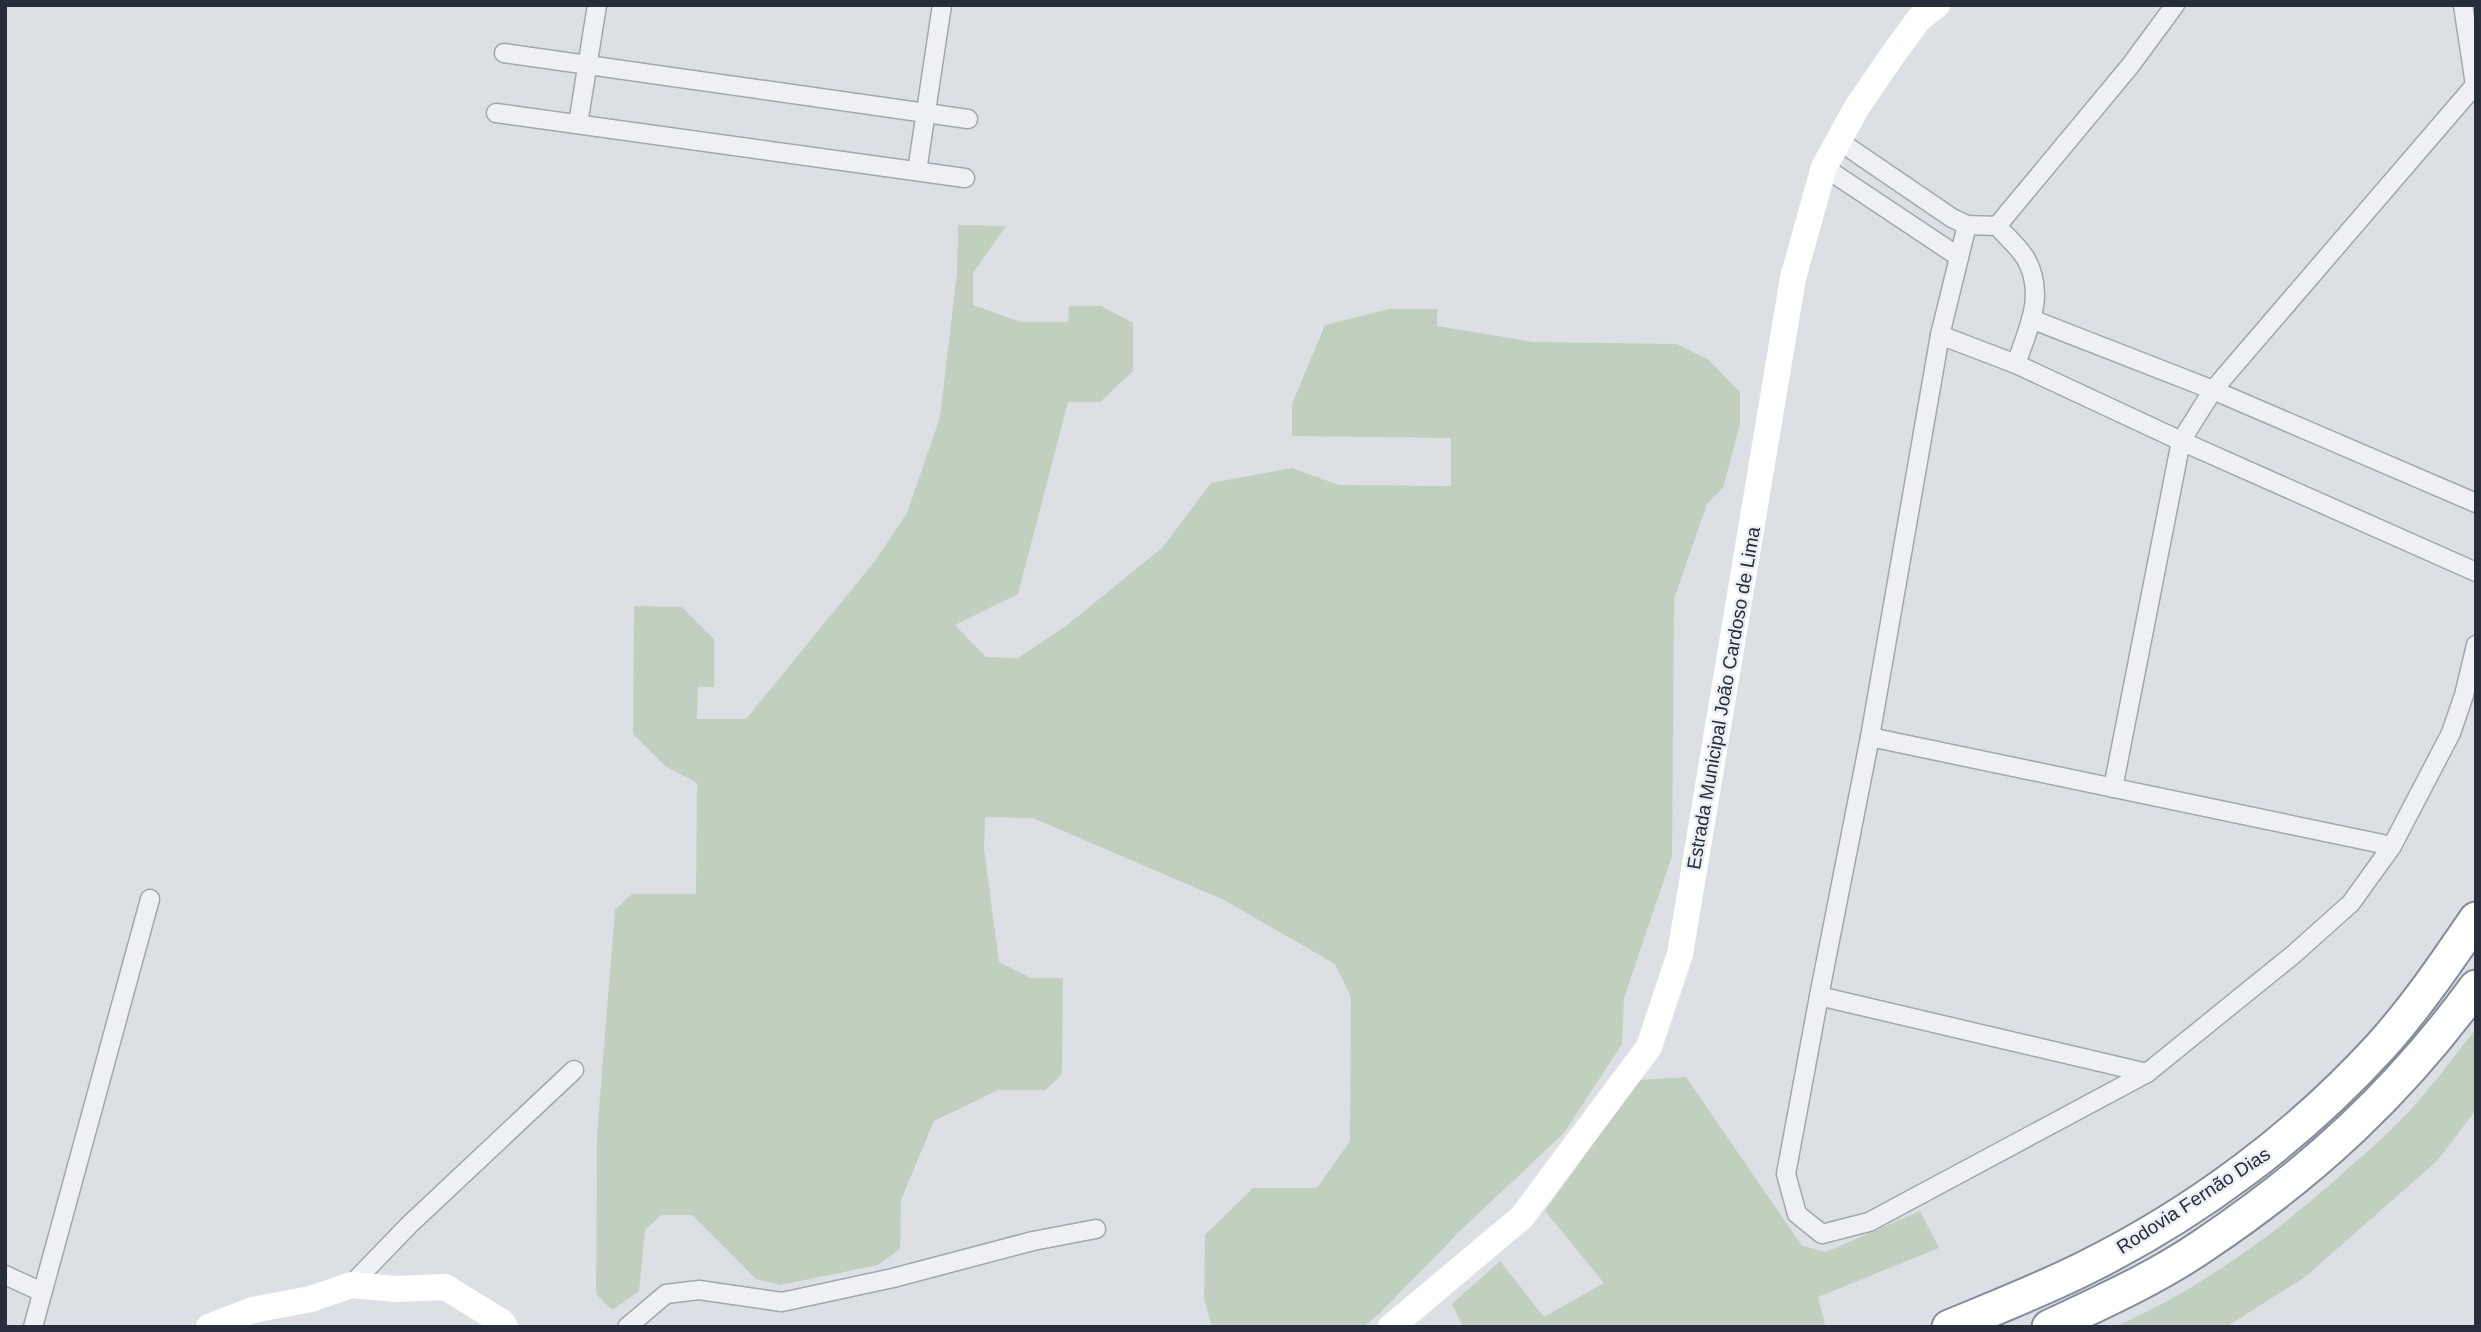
<svg xmlns="http://www.w3.org/2000/svg" width="2481" height="1332" font-family="Helvetica,sans-serif">
<rect width="100%" height="100%" fill="#dce0e5"/>
<!-- green -->
<g fill="#c1cfbe">
<polygon points="958,225 1006,226 973,273 973,305 1021,322 1068,322 1069,306 1101,306 1133,323 1133,371 1100,402 1068,402 1018,594 955,625 986,657 1018,658 1066,626 1163,547 1211,483 1292,468 1339,485 1451,486 1451,438 1292,436 1292,404 1325,325 1389,309 1437,309 1437,326 1533,342 1677,344 1709,360 1740,392 1740,424 1723,488 1707,504 1674,599 1672,856 1624,998 1622,1044 1564,1133 1464,1227 1379,1314 1363,1327 1212,1327 1204,1299 1205,1235 1253,1188 1317,1188 1350,1141 1351,997 1335,964 1224,900 1033,818 985,817 984,849 999,962 1031,978 1063,978 1062,1074 1046,1090 998,1090 934,1121 901,1200 900,1249 878,1265 780,1285 756,1279 692,1215 661,1215 645,1230 639,1291 612,1310 596,1294 597,1134 615,910 632,894 696,894 697,783 665,766 633,734 634,606 682,607 714,639 714,687 698,687 697,719 746,719 875,561 907,513 940,417 957,273"/>
<path d="M2476 1029V1110L2437 1161 2305 1277 2226 1327H2115C2200 1289 2274 1235 2343 1173 2372 1148 2402 1121 2427 1091 2444 1071 2459 1049 2476 1029Z"/>
<polygon points="1686,1077 1802,1246 1826,1252 1920,1211 1939,1248 1818,1297 1825,1324 1818,1327 1463,1327 1452,1304 1500,1261 1544,1317 1604,1283 1545,1211 1639,1080"/>
</g>
<g fill="none" stroke-linecap="round" stroke-linejoin="round">
<!-- street casing -->
<g stroke="#a2a7af" stroke-width="21">
<g id="street">
<polyline points="2463,5 2476,92"/>
<polyline points="504,53 968,119"/>
<polyline points="496,113 965,178"/>
<polyline points="578,124 597,5"/>
<path d="M1839 141 1952 218 1967 225 1997 226C2006 236 2019 247 2026 259 2046 295 2028 329 2016 364"/>
<polyline points="1824,167 1959,257"/>
<polyline points="917,171 942,5"/>
<polyline points="1967,225 1940,335 1870,737 1819,996 1786,1174 1797,1214 1822,1234 1869,1222 2147,1073 2294,954 2351,903 2392,846 2451,733 2464,695 2476,645"/>
<polyline points="1997,226 2130,66 2175,5"/>
<polyline points="2031,319 2213,390 2476,503"/>
<polyline points="1940,335 2016,364 2181,441 2476,572"/>
<polyline points="1870,737 2392,846"/>
<polyline points="2113,788 2181,441 2213,390 2475,85"/>
<polyline points="1819,996 2147,1073"/>
<polyline points="5,1275 42,1292"/>
<polyline points="351,1285 409,1225 574,1070"/>
<polyline points="33,1327 150,899"/>
<polyline points="627,1327 666,1294 699,1290 782,1302 893,1278 1033,1241 1096,1229"/>
</g>
</g>
<!-- highway casing -->
<g stroke="#858d9b" stroke-width="37">
<g id="highway">
<path d="M1949 1327C1995 1308 2041 1290 2085 1268 2196 1213 2298 1137 2381 1046 2416 1007 2446 963 2476 919"/>
<path d="M2049 1327C2102 1302 2156 1278 2204 1245 2313 1172 2399 1092 2476 987"/>
</g>
</g>
<!-- street -->
<use href="#street" stroke="#eff0f4" stroke-width="18"/>
<!-- secondary -->
<g stroke="#fff" stroke-width="26">
<polyline points="209,1327 253,1310 311,1299 351,1285 396,1289 445,1287 502,1322 505,1327"/>
<polyline points="1391,1327 1522,1217 1649,1047 1680,954 1793,278 1824,167 1857,107 1894,53 1919,19 1937,5"/>
</g>
<!-- highway -->
<use href="#highway" stroke="#fff" stroke-width="33"/>
</g>
<g text-anchor="middle" stroke-width="5" stroke-linejoin="round" paint-order="stroke">
<!-- street labels -->
<g font-size="19" fill="#272d3b" stroke="#ebeef3">
<text transform="translate(1723 698) rotate(-80)" y="7">Estrada Municipal João Cardoso de Lima</text>
<text transform="translate(2193 1200) rotate(-33)" y="7">Rodovia Fernão Dias</text>
</g>
</g>
<!-- border -->
<rect width="2481" height="1332" fill="none" stroke="#272d3b" stroke-width="14"/>
</svg>
